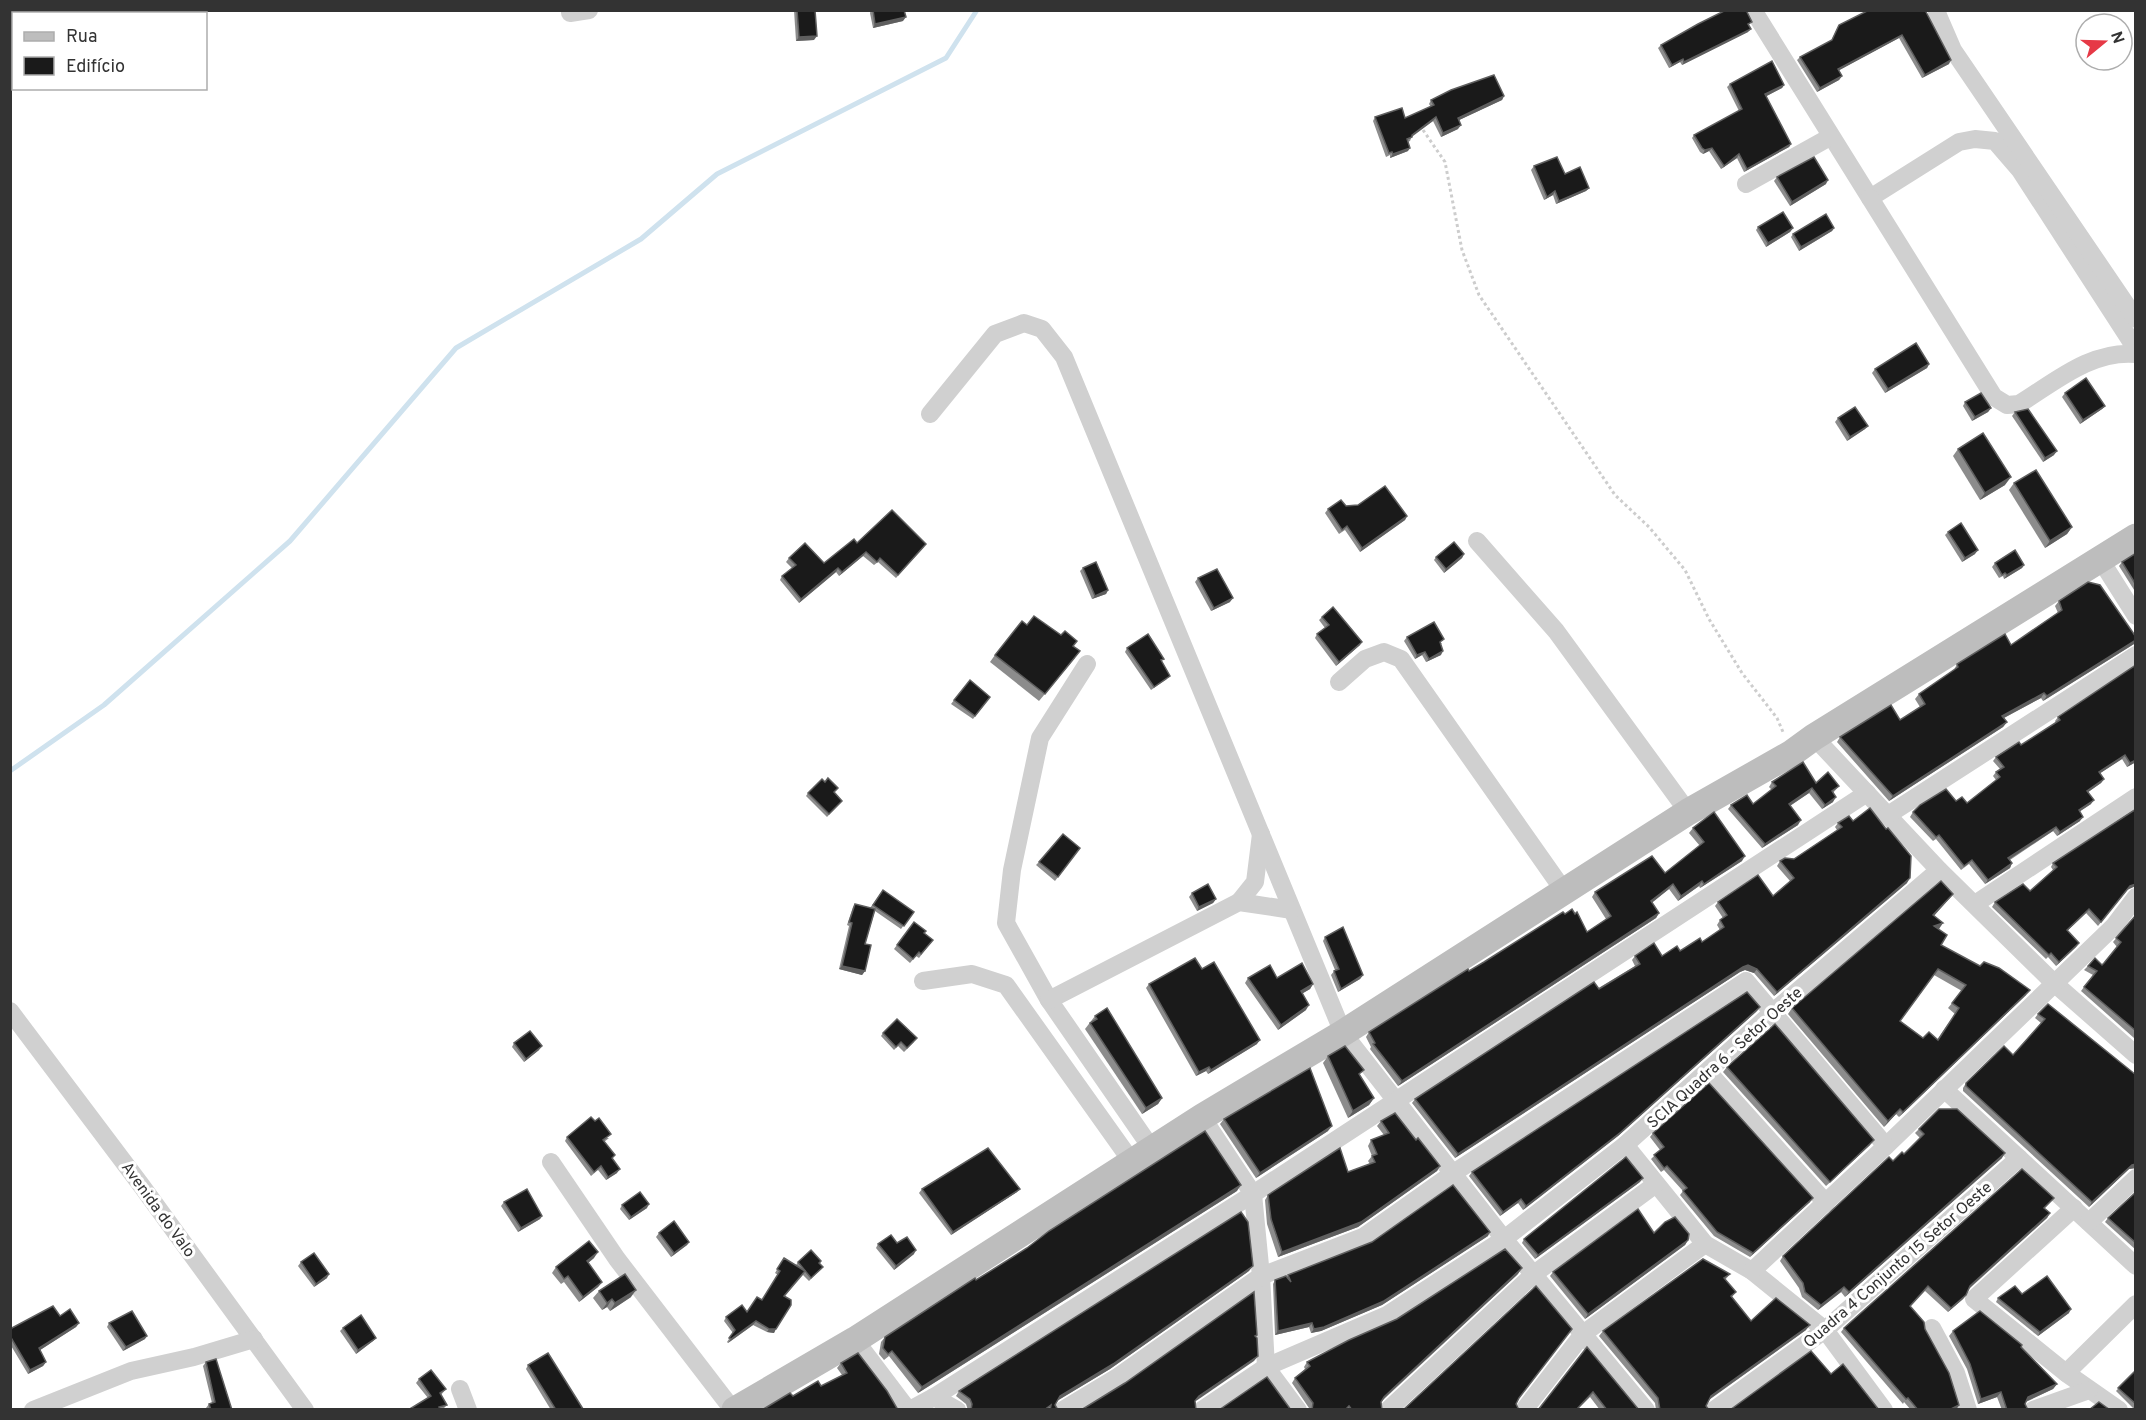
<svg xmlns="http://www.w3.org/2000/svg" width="2146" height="1420" font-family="Overpass,sans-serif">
<rect width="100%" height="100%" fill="#fff"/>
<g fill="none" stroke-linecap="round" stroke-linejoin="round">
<!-- stream -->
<polyline stroke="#cfe2ee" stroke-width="5" points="10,771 104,705 290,541 456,348 641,239 717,174 946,58 977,10"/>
<!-- path -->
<polyline stroke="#cdcdcd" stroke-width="3" stroke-dasharray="3 3" stroke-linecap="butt" points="1423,130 1445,162 1462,250 1479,295 1615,495 1649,527 1685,570 1709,619 1742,673 1777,718 1783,732"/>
<!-- street -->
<g stroke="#d0d0d0" stroke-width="18">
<polyline points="570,10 570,13 589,10"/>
<polyline points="1753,10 1870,198 1959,142 1975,139 1995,141 2020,170 2136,349"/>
<polyline points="1938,10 1937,13 1953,50 2136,319"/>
<polyline points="18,14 19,10"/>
<polyline points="10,48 14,34"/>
<polyline points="1746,184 1830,137"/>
<path d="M1870 198 1994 397 2007 405 2019 404C2055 382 2091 350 2136 354"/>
<polyline points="930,414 995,334 1024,323 1042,329 1064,357 1343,1033 1504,1239 1646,1410"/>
<polyline points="1477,541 1556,631 1688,812"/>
<polyline points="2100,559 2136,616"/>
<polyline points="1087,664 1040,738 1012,870 1006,923 1049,1000 1152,1149"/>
<polyline points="1339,682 1365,659 1384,652 1401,659 1564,891"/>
<polyline points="1814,737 1939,870 2054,983 2136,1055"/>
<polyline points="1888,815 2136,655"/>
<polyline points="1239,902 1255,882 1261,834"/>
<polyline points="1975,904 2136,797"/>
<polyline points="923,981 972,974 1006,985 1132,1162"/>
<polyline points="1049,1000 1239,902 1292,910"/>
<polyline points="10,1011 141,1185 305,1410"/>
<polyline points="1708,1072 1826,1203"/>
<polyline points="1944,1089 2136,1266"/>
<polyline points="1202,1117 1253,1194 1261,1276 1266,1367 1298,1410"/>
<polyline points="1625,1145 1705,1244 1752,1271 1825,1330 1884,1410"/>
<polyline points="551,1162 617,1259 733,1410"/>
<polyline points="2074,1208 1974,1299 2066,1373 2119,1410"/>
<polyline points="2089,1222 2136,1178"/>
<polyline points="1752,1271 1886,1146 2114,926 2136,897"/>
<polyline points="1932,1328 1956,1373 1968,1410"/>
<polyline points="855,1340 908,1410"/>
<polyline points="2066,1373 2136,1304"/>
<polyline points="460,1389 468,1410"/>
<polyline points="934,1397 957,1410"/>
<polyline points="33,1410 131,1371 194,1357 254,1339"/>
<polyline points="910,1410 934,1397 1253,1194 1867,793"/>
<polyline points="1063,1410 1116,1378 1261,1276 1363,1237 1452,1174 1746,981 1886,1146"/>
<polyline points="1202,1410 1266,1367 1387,1315 1504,1239 1625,1145 1773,1012 1939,870"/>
<polyline points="1388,1410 1534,1274 1656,1184"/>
<polyline points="1524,1410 1583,1334 1705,1244"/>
<polyline points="1714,1410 1825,1330 2019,1158"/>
<polyline points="2033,1410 2089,1390"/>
</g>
<!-- secondary -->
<polyline stroke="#bdbdbd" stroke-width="27" points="735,1410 855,1340 1202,1117 1343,1033 1688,812 1792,753 1814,737 2136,537"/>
</g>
<!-- wall -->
<g fill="#8c8c8c" fill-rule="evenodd">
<polygon points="794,10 815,10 814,40 796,41"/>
<polygon points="871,10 904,10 903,21 873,28 870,13"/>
<polygon points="1723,10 1746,10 1749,25 1748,32 1682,65 1680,62 1669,68 1658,48 1661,45 1723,13"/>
<polygon points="1864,10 1925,10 1949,64 1922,78 1899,38 1839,70 1842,76 1839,80 1817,92 1797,60 1800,57 1831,41 1839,25 1866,13"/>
<polygon points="1730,84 1784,85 1782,88 1766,96 1791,144 1789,147 1744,172 1737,158 1721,169 1709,151 1703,154 1700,152 1692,138 1694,135 1739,111 1727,87"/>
<polygon points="1504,96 1502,100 1459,120 1458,129 1441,137 1433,121 1412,136 1410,141 1408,142 1408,151 1390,158 1390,155 1386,157 1373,121 1375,117 1405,118 1431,107 1429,104 1431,100"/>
<polygon points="1534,166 1565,174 1589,188 1586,191 1556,204 1553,195 1544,200 1531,170"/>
<polygon points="1777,177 1826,184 1790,206 1774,181"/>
<polygon points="1758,227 1793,228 1790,232 1766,247 1756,230"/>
<polygon points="1834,228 1832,231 1799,251 1791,237 1793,234"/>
<polygon points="1929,364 1927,368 1885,393 1872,373 1875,369"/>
<polygon points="2065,393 2105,406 2102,409 2080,424 2062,397"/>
<polygon points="1965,402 1991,408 1988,412 1972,421 1963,406"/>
<polygon points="2015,412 2054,455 2043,462 2012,416"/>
<polygon points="1838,418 1865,429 1847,441 1835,422"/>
<polygon points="1958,449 2005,485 1980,500 1953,456"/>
<polygon points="2014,483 2072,527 2067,534 2045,548 2009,490"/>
<polygon points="1346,506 1407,516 1405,520 1360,552 1345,530 1339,534 1325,513 1328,509"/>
<polygon points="1948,532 1975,554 1962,562 1945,535"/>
<polygon points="857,543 924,547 896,578 878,562 874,565 863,556 839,576 836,572 799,603 780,580 782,576 792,568 786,562 789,558 824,563"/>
<polygon points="2136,553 2136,593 2119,566 2122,562"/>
<polygon points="1464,554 1462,558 1444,573 1434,560 1436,557"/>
<polygon points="1995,563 2024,565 2022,568 2004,579 2003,576 1999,578 1992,567"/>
<polygon points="1083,568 1108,590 1106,594 1092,599 1080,571"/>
<polygon points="1198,578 1230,602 1211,611 1195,582"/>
<polygon points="2059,601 2136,637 2136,641 2134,644 2043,701 2041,698 2004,718 2007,722 2003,727 1889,801 1837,742 1840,737 1900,720 1920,707 1915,699 1919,694 1954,670 1957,664 2011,645 2058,613 2055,606"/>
<polygon points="1322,617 1360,645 1336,666 1315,638 1317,634 1325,628 1319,620"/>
<polygon points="1027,625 1073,646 1075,658 1039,701 990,662 995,655"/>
<polygon points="1407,637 1442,643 1441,644 1441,655 1426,662 1422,655 1415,659 1404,641"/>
<polygon points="1127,648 1162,661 1167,679 1151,690 1125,652"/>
<polygon points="2136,665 2136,762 2127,767 2122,759 2100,773 2104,779 2101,783 2088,792 2091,804 2080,811 2080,821 2057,836 2053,831 2010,860 2012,863 2010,868 1985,884 1969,864 1961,870 1936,839 1933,841 1910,817 1913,812 1956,801 1967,803 1996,780 1993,776 1996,772 2000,769 1993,761 1996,757 2021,745 2056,723 2055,721 2058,717"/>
<polygon points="970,680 990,697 973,719 951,704"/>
<polygon points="1772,782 1816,783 1839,786 1833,793 1833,802 1822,809 1809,793 1790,806 1798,825 1762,848 1728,809 1731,805 1753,804 1772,790 1769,787"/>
<polygon points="808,793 835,793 842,801 827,817 806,796"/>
<polygon points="1853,821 1907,883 1774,996 1754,973 1745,970 1740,972 1455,1158 1412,1103 1415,1099 1635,966 1632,960 1635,956 1662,956 1680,951 1702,942 1720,930 1717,925 1720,920 1723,918 1715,906 1718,902 1773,896 1790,881 1777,866 1780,861 1794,859 1837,830 1835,827 1838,823"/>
<polygon points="1693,828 1742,861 1700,888 1699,886 1678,901 1669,889 1652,902 1659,913 1656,918 1398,1086 1370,1049 1371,1047 1366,1037 1369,1032 1469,971 1565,914 1587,932 1606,919 1592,897 1595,892 1665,873 1700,846 1689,833"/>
<polygon points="1080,848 1055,881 1036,865 1039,862"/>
<polygon points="2053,863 2127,890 2098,926 2086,913 2067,931 2079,943 2076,947 2056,966 2048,957 2046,959 1992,907 1995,902 2030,891 2053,870 2051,867"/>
<polygon points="883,890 914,912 901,929 875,911 865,944 865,971 862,975 839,969 849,926 847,925 853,907 855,904 870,908"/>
<polygon points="1192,893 1216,899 1213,903 1197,911 1189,897"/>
<path d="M1953 894 1934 916 1939 929H1938L1941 945 2026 995 1899 1117 1896 1114 1884 1127 1788 1014 1792 1008ZM1934 975 1962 991 1948 1008 1955 1014 1937 1040 1923 1038 1900 1021Z"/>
<polygon points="2136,915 2136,1036 2134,1038 2081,991 2093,975 2084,970 2088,966 2102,965 2104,963 2117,947 2113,942"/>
<polygon points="914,922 924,933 933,940 919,958 916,956 910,963 894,949"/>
<polygon points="1325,937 1363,975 1360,979 1338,992 1331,975 1335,970 1323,941"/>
<polygon points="1202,969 1257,1044 1208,1074 1206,1071 1196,1076 1146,988 1149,984"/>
<polygon points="1248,978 1277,978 1313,984 1310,989 1303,993 1306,1010 1278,1030 1245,983"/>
<polygon points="1757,1011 1618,1136 1523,1210 1518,1203 1500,1216 1469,1176 1472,1172"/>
<polygon points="2038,1014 2136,1075 2136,1168 2129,1169 2089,1207 1963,1091 1963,1088 1966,1083 2013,1055 2041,1023 2035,1018"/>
<polygon points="1095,1016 1162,1098 1158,1104 1142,1114 1085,1029"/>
<polygon points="883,1033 914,1042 904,1052 898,1046 894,1050 881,1036"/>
<polygon points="514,1043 539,1050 524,1062 512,1047"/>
<polygon points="1328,1056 1360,1076 1374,1098 1369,1105 1348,1118 1323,1063"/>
<polygon points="1727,1067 1870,1145 1826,1186 1723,1072"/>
<polygon points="1224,1119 1328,1131 1256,1178 1220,1124"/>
<polygon points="1381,1121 1416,1140 1440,1166 1437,1171 1358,1227 1278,1257 1267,1224 1265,1200 1268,1195 1348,1172 1370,1164 1368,1161 1372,1156 1368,1146 1371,1140 1384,1135 1377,1126"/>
<polygon points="1919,1129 2002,1158 1845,1297 1841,1292 1818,1310 1802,1297 1799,1288 1780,1261 1783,1256 1893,1161 1904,1154 1920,1138 1915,1133"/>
<polygon points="1653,1133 1810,1202 1750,1257 1714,1236 1680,1195 1683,1191 1664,1170 1661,1172 1651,1159 1660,1150 1650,1137"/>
<polygon points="567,1137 609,1138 604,1142 613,1159 617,1173 606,1180 598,1170 591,1176 565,1141"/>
<polygon points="1640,1182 1535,1259 1522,1243 1524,1239"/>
<polygon points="922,1189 1017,1192 951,1235 919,1193"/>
<polygon points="1237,1191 918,1393 889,1356 884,1360 879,1354 881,1342 885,1337 976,1280"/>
<polygon points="2136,1192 2136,1250 2105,1222 2108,1218"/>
<polygon points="504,1202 542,1216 540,1219 518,1232 501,1206"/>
<polygon points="2050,1202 2044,1209 2050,1213 2047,1218 1969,1289 1963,1299 1948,1312 1925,1291 1910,1307 1925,1329 1959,1405 1956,1410 1911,1410 1904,1402 1903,1404 1841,1332 1844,1328"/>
<polygon points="622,1205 647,1208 629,1220 620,1209"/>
<polygon points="659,1233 689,1242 687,1245 671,1257 656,1237"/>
<polygon points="1654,1233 1688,1240 1685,1245 1585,1319 1550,1276 1553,1272"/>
<polygon points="1488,1236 1382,1305 1321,1331 1311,1333 1309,1327 1275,1335 1273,1284 1275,1280 1287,1277 1288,1275"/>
<polygon points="897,1243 914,1254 894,1270 876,1248 878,1244"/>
<polygon points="594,1258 588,1263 602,1282 598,1287 579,1302 564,1282 561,1284 552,1273 556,1267"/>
<polygon points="784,1258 796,1265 798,1262 821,1261 820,1264 823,1267 809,1281 803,1275 785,1296 774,1333 767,1332 753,1325 728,1343 727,1342 733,1333 724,1321 726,1317 747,1312 762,1300 778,1275 775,1273"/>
<polygon points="301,1262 327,1278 314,1287 298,1266"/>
<polygon points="1249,1271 1110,1369 1058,1400 1055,1405 1058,1410 968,1410 966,1404 956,1396 959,1391"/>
<polygon points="1518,1274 1382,1401 1381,1402 1382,1410 1309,1410 1309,1408 1292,1383 1295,1378 1305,1369 1304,1367 1307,1362"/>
<polygon points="1730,1274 1725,1280 1736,1292 1732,1297 1751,1321 1806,1330 1709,1400 1706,1406 1709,1410 1656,1410 1655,1403 1599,1336 1603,1331"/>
<polygon points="599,1291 631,1297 610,1311 607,1307 602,1310 593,1298"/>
<polygon points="1998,1298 2069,1313 2038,1336 1996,1302"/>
<polygon points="60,1316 79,1323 76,1327 40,1350 46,1362 43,1366 28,1374 10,1344 10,1329"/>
<polygon points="109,1323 145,1339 123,1351 107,1327"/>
<polygon points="343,1328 376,1338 373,1341 356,1354 340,1331"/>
<polygon points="1953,1331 2021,1347 2057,1384 2053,1389 2026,1402 2025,1404 2028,1410 2002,1410 1997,1397 1978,1404 1967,1369 1949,1336"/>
<polygon points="1587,1347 1639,1410 1600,1410 1590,1397 1577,1410 1538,1410"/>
<polygon points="206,1362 232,1410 207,1410 206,1408 209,1404 212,1403 203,1366"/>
<polygon points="841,1363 898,1410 793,1396 821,1386 842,1375 837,1368"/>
<polygon points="528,1365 583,1409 551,1410 526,1369"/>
<polygon points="2136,1370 2136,1410 2135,1410 2116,1391"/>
<polygon points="419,1379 446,1389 441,1395 447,1405 444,1408 440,1409 428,1398 416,1383"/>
</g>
<!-- shaded-wall -->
<g fill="#5f5f5f">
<polygon points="906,17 903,21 873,28 875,24"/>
<polygon points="1751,29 1748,32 1682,65 1684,62"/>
<polygon points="1902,35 1899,38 1836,72 1838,69"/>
<polygon points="817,36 814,40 796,41 799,37"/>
<polygon points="1683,59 1680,62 1669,68 1672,65"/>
<polygon points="1951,60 1949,64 1922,78 1925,75"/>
<polygon points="1842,76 1839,80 1817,92 1820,88"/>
<polygon points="1784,85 1782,88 1763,98 1765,94"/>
<polygon points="1504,96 1502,100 1455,122 1458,118"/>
<polygon points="1436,117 1433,121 1409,139 1412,135"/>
<polygon points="1461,125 1458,129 1441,137 1443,133"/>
<polygon points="1791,144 1789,147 1744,172 1747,169"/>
<polygon points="1410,148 1408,151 1390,158 1393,154"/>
<polygon points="1712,148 1709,151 1703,154 1705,150"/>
<polygon points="1739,154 1737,158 1721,169 1724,166"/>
<polygon points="1828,180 1826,184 1790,206 1792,202"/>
<polygon points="1589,188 1586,191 1556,204 1559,201"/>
<polygon points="1555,191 1553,195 1544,200 1547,197"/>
<polygon points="1793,228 1790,232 1766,247 1768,243"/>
<polygon points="1834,228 1832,231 1799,251 1801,247"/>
<polygon points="1929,364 1927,368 1885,393 1888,389"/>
<polygon points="2105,406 2102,409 2080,424 2083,420"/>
<polygon points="1991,408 1988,412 1972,421 1975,417"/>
<polygon points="1868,426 1865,429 1847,441 1850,437"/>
<polygon points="2057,451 2054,455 2043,462 2045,458"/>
<polygon points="2011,477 2005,485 1980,500 1985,493"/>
<polygon points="1407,516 1405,520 1360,552 1362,548"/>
<polygon points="2072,527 2067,534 2045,548 2050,541"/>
<polygon points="1978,550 1975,554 1962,562 1965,558"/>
<polygon points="866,552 863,556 839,576 842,572"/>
<polygon points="1464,554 1462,558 1444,573 1446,569"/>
<polygon points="2024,565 2022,568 2004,579 2007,575"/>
<polygon points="838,568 836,572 799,603 801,599"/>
<polygon points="1108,590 1106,594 1092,599 1095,596"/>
<polygon points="1233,598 1230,602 1211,611 1214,608"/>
<polygon points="2136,640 2134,644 2043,701 2047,696"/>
<polygon points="1362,642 1360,645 1336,666 1339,662"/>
<polygon points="1443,651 1441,655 1426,662 1429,659"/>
<polygon points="1425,652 1422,655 1415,659 1417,655"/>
<polygon points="2044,693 2041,698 1998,721 2002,716"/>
<polygon points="2007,722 2003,727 1889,801 1893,796"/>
<polygon points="2125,755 2122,759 2096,776 2099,772"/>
<polygon points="2136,760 2136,762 2127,767 2130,763"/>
<polygon points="2104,779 2101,783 2084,795 2087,791"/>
<polygon points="1812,788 1809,793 1785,809 1789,804"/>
<polygon points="1836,797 1833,802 1822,809 1825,805"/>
<polygon points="2094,800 2091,804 2076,814 2079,810"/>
<polygon points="2083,817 2080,821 2057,836 2060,832"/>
<polygon points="1801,820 1798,825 1762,848 1765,844"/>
<polygon points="2056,827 2053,831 2005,862 2008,858"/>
<polygon points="1745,856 1742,861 1700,888 1704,884"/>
<polygon points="2012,863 2010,868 1985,884 1988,880"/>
<polygon points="1910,878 1907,883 1774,996 1777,992"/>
<polygon points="1702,881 1699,886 1678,901 1681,896"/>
<polygon points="1673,884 1669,889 1648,906 1651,901"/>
<polygon points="2136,884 2136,886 2127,890 2098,926 2130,886"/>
<polygon points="1953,894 1949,899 1929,921 1933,915"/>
<polygon points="1216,899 1213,903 1197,911 1199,907"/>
<polygon points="2089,909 2086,913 2064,934 2067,930"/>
<polygon points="1659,913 1656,918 1398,1086 1402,1081"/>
<polygon points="1943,923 1939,929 1930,932 1934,926"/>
<polygon points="2079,943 2076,947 2056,966 2059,962"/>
<polygon points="1748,965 1757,969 1754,973 1745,970 1740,972 1455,1158 1458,1154 1743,967"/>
<polygon points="842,966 865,971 862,975 839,969"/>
<polygon points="1363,975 1360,979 1338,992 1341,989"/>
<polygon points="1313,984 1310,989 1298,996 1301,991"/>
<polygon points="2030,990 2026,995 1899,1117 1903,1112"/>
<polygon points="1309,1005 1306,1010 1278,1030 1281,1025"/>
<polygon points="1760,1007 1757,1011 1618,1136 1523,1210 1526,1206"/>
<polygon points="1260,1040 1257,1044 1208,1074 1211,1070"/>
<polygon points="542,1046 539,1050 524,1062 526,1059"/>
<polygon points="1209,1067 1206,1071 1196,1076 1199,1072"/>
<polygon points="1162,1098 1158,1104 1142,1114 1146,1108"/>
<polygon points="1374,1098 1369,1105 1348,1118 1353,1111"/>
<polygon points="1900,1109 1896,1114 1884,1127 1888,1121"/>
<polygon points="1332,1126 1328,1131 1256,1178 1260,1173"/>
<polygon points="1874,1140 1870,1145 1826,1186 1830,1182"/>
<polygon points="2005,1153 2002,1158 1845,1297 1849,1292"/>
<polygon points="2136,1164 2136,1168 2129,1169 2089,1207 2092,1202 2132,1165"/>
<polygon points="1440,1166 1437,1171 1358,1227 1278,1257 1282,1252"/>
<polygon points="620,1169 617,1173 606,1180 608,1177"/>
<polygon points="1643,1178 1640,1182 1535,1259 1538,1255"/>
<polygon points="1241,1185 1237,1191 918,1393 922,1387"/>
<polygon points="1020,1189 1017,1192 951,1235 953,1232"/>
<polygon points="1813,1198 1810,1202 1750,1257 1753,1253"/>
<polygon points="1521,1199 1518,1203 1500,1216 1503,1212"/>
<polygon points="649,1204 647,1208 629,1220 631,1217"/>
<polygon points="2050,1213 2047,1218 1966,1291 1970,1286"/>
<polygon points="542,1216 540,1219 518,1232 521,1228"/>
<polygon points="1490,1232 1488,1236 1382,1305 1321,1331 1311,1333 1314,1329"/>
<polygon points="1688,1240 1685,1245 1585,1319 1588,1314"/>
<polygon points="689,1242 687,1245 671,1257 674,1253"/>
<polygon points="916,1250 914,1254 894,1270 896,1266"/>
<polygon points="598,1252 594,1258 583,1267 587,1261"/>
<polygon points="1253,1266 1249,1271 1110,1369 1057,1401 1060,1396"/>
<polygon points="1522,1268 1518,1274 1380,1402 1384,1397"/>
<polygon points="329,1274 327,1278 314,1287 316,1284"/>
<polygon points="602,1282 598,1287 579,1302 583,1297"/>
<polygon points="1844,1287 1841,1292 1818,1310 1821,1305"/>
<polygon points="636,1290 631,1297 610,1311 615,1303"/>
<polygon points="1966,1295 1963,1299 1948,1312 1951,1308"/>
<polygon points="612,1299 607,1307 602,1310 607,1303"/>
<polygon points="2071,1309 2069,1313 2038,1336 2040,1332"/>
<polygon points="756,1321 753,1325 728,1343 731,1339"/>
<polygon points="79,1323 76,1327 37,1352 39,1348"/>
<polygon points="1312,1323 1309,1327 1275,1335 1278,1331"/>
<polygon points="1810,1325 1806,1330 1707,1401 1711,1396"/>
<polygon points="769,1329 776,1329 774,1333 767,1332"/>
<polygon points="147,1336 145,1339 123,1351 126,1347"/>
<polygon points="376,1338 373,1341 356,1354 358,1350"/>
<polygon points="1258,1356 1254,1361 1196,1401 1199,1396"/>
<polygon points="46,1362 43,1366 28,1374 30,1370"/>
<polygon points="2057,1384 2053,1389 2025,1402 2028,1397"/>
<polygon points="2001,1392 1997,1397 1978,1404 1981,1399"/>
<polygon points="1959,1405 1956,1410 1949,1410"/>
</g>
<!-- building -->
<g fill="#1a1a1a" stroke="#5f5f5f" stroke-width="1.5" fill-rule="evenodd">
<polygon points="797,10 815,10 817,36 799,37"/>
<polygon points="873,10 904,10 906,17 875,24"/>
<polygon points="1726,10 1746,10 1752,22 1748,24 1751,29 1684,62 1683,59 1672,65 1661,45 1698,24"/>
<polygon points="1869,10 1925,10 1951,60 1925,75 1902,35 1838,69 1842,76 1820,88 1800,57 1832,40 1839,25"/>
<polygon points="1772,61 1784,85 1765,94 1791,144 1747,169 1739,154 1724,166 1712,148 1705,150 1702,148 1694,135 1742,109 1730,84"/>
<polygon points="1494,75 1504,96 1458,118 1461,125 1443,133 1436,117 1412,135 1412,137 1407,139 1410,148 1393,154 1392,152 1389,153 1375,117 1402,108 1405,118 1434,105 1431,100 1451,90"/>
<polygon points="1557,157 1565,174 1580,167 1589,188 1559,201 1555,191 1547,197 1534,166"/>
<polygon points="1814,157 1828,180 1792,202 1777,177"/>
<polygon points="1783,212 1793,228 1768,243 1758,227"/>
<polygon points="1826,214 1834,228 1801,247 1793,234"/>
<polygon points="1916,343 1929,364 1888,389 1875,369"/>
<polygon points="2086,378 2105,406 2083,420 2065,393"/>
<polygon points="1981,393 1991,408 1975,417 1965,402"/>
<polygon points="1855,407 1868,426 1850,437 1838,418"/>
<polygon points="2028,409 2057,451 2045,458 2015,412"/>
<polygon points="1983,433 2011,477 1985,493 1958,449"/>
<polygon points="2036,470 2072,527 2050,541 2014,483"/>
<polygon points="1385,486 1407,516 1362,548 1347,526 1342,530 1328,509 1341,500 1346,506 1358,505"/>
<polygon points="892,510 926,544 898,575 880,558 877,562 866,552 842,572 838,568 801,599 782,576 796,565 789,558 805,543 824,563 854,539 857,543"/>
<polygon points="1961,523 1978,550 1965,558 1948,532"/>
<polygon points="1454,542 1464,554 1446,569 1436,557"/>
<polygon points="2015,550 2024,565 2007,575 2005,573 2002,575 1995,563"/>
<polygon points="2136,553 2136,585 2122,562"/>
<polygon points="1096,562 1108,590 1095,596 1083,568"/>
<polygon points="1217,569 1233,598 1214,608 1198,578"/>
<polygon points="2088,582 2100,585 2136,637 2136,640 2047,696 2044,693 2002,716 2007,722 1893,796 1840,737 1891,705 1900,720 1925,704 1919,694 1958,667 1957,664 2005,634 2011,645 2062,610 2059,601"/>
<polygon points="1333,607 1362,642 1339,662 1317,634 1329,625 1322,617"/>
<polygon points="1034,616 1061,635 1065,631 1077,641 1073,646 1080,651 1045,694 995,655 1022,621 1027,625"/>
<polygon points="1434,622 1444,639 1440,642 1443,651 1429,659 1425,652 1417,655 1407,637"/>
<polygon points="1148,634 1164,659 1161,660 1170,676 1154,687 1127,648"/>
<polygon points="2136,665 2136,760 2130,763 2125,755 2099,772 2104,779 2087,791 2094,800 2079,810 2083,817 2060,832 2056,827 2008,858 2012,863 1988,880 1972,860 1964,866 1939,835 1936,837 1913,812 1920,805 1946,789 1956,801 1962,797 1967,803 2000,777 1996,772 2004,767 1996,757 2019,742 2021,745 2060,720 2058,717"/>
<polygon points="970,680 990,697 975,716 954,700"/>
<polygon points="1803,762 1816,783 1828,772 1839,786 1832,791 1836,797 1825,805 1812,788 1789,804 1801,820 1765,844 1731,805 1747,795 1753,804 1776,786 1772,782"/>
<polygon points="828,778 838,788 834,792 842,801 829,814 808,793 822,779 825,782"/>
<polygon points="1870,808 1886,829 1888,828 1911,856 1910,878 1777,992 1757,969 1748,965 1743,967 1458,1154 1415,1099 1594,982 1599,989 1640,964 1635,956 1654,943 1662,956 1677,946 1680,951 1700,938 1702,942 1724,927 1720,920 1727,915 1718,902 1758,875 1773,896 1794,878 1780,861 1785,858 1794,859 1842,827 1838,823 1849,816 1853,821"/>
<polygon points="2136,809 2136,884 2130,886 2101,922 2089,909 2067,930 2079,943 2059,962 2051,953 2049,955 1995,902 2023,884 2030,891 2057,867 2053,863"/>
<polygon points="1714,812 1745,856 1704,884 1702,881 1681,896 1673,884 1651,901 1659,913 1402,1081 1373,1044 1375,1043 1369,1032 1468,969 1469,971 1484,962 1563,912 1565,914 1572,909 1575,914 1577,912 1587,932 1611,916 1595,892 1652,856 1665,873 1704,842 1693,828"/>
<polygon points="1063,834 1080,848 1058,877 1039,862"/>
<path d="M1941 881 1953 894 1933 915 1943 923 1934 926 1947 935 1941 945 1980 966 1984 962 1999 968 2030 990 1903 1112 1900 1109 1888 1121 1792 1008ZM1938 969 1966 985 1952 1003 1959 1008 1938 1040 1929 1032 1923 1038 1900 1021Z"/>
<polygon points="1208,884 1216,899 1199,907 1192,893"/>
<polygon points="883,890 914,912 904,926 873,905"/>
<polygon points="855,904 875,909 865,944 871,945 865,971 842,966 852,923 849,922"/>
<polygon points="2136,915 2136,1031 2084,987 2097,971 2088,966 2095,958 2102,965 2104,963 2121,942 2116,938"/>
<polygon points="914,922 926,931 924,933 933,940 921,954 919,952 913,959 897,945"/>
<polygon points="1343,927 1363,975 1341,989 1334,971 1339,969 1325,937"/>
<polygon points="1195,958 1202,969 1214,962 1260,1040 1211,1070 1209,1067 1199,1072 1149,984"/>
<polygon points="1302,963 1313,984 1301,991 1309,1005 1281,1025 1248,978 1270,965 1277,978"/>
<polygon points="1747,992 1760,1007 1621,1132 1526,1206 1521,1199 1503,1212 1472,1172"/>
<polygon points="2048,1004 2136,1075 2136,1164 2132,1165 2092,1202 1966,1086 1966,1083 2004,1046 2013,1055 2045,1019 2038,1014"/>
<polygon points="1107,1008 1162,1098 1146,1108 1090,1023 1097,1019 1095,1016"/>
<polygon points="897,1019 917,1038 907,1048 901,1042 896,1047 883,1033"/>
<polygon points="1775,1024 1874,1140 1830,1182 1727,1067"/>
<polygon points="530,1031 542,1046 526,1059 514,1043"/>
<polygon points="1345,1046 1364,1070 1359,1074 1374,1098 1353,1111 1328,1056"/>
<polygon points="1310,1068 1332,1126 1260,1173 1224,1119"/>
<polygon points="1709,1083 1813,1198 1753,1253 1717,1232 1683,1191 1687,1188 1667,1166 1664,1168 1654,1155 1664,1147 1653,1133"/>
<polygon points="1939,1109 1957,1109 2005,1153 1849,1292 1844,1287 1821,1305 1805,1292 1803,1283 1783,1256 1889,1157 1893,1161 1902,1152 1904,1154 1924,1134 1919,1129"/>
<polygon points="1395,1113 1416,1140 1418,1138 1440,1166 1361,1222 1282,1252 1271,1219 1268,1195 1340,1148 1348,1172 1375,1162 1372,1156 1377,1154 1371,1140 1389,1133 1381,1121"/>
<polygon points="591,1117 595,1121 599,1118 611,1134 603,1140 615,1155 612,1158 620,1169 608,1177 601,1166 594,1172 567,1137"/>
<polygon points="1205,1131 1241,1185 922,1387 892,1351 888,1354 883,1348 885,1337 975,1278 976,1280 1027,1248 1049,1231"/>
<polygon points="988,1148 1020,1189 953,1232 922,1189"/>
<polygon points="1626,1157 1643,1178 1538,1255 1524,1239"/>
<polygon points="2022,1169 2054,1198 2044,1208 2050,1213 1970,1286 1966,1295 1951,1308 1928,1286 1910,1306 1924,1322 1925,1329 1949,1373 1959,1405 1949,1410 1918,1410 1908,1398 1906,1399 1844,1328"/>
<polygon points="1453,1185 1490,1232 1384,1301 1324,1327 1314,1329 1312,1323 1278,1331 1275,1280 1286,1276 1291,1282 1288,1275 1372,1242"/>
<polygon points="527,1189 542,1216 521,1228 504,1202"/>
<polygon points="640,1192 649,1204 631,1217 622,1205"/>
<polygon points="2136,1192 2136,1243 2108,1218"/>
<polygon points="1638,1209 1654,1233 1665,1222 1675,1217 1689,1234 1688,1240 1588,1314 1553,1272"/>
<polygon points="1241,1212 1248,1222 1253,1266 1113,1364 1060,1396 1055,1405 1058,1410 1050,1410 1051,1405 1044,1410 971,1410 972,1404 970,1399 959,1391"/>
<polygon points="674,1221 689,1242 674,1253 659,1233"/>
<polygon points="891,1235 897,1243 907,1237 916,1250 896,1266 878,1244"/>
<polygon points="589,1241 598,1252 587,1261 602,1282 583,1297 568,1276 564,1279 556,1267"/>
<polygon points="1505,1249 1522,1268 1384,1397 1381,1402 1382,1410 1352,1410 1349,1406 1345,1410 1312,1410 1313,1403 1295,1378 1310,1366 1307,1362 1349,1340 1397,1319"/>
<polygon points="811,1250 821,1261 819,1263 823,1267 811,1278 798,1262"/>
<polygon points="314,1253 329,1274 316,1284 301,1262"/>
<polygon points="784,1258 805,1271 784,1296 791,1300 791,1305 776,1329 769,1329 756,1321 731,1339 729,1338 735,1330 726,1317 742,1305 747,1312 757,1297 762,1300 780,1271 777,1269"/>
<polygon points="1703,1259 1730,1274 1724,1278 1736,1292 1731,1296 1751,1321 1776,1298 1810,1325 1711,1396 1706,1406 1709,1410 1660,1410 1658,1398 1603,1331"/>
<polygon points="625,1274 636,1290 615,1303 612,1299 607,1303 599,1291"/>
<polygon points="2047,1276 2071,1309 2040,1332 1998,1298 2015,1286 2022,1294"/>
<polygon points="1536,1286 1572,1329 1519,1398 1516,1404 1519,1410 1403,1410"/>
<polygon points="1254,1292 1257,1335 1255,1336 1257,1338 1258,1356 1199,1396 1195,1401 1196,1410 1081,1410 1125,1383"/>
<polygon points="53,1306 60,1316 70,1309 79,1323 39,1348 46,1362 30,1370 10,1336 10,1329"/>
<polygon points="132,1311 147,1336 126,1347 109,1323"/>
<polygon points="1980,1311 2022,1345 2021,1347 2057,1384 2028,1397 2025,1404 2028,1410 2007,1410 2001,1392 1981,1399 1970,1364 1953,1331"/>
<polygon points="361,1315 376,1338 358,1350 343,1328"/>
<polygon points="1587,1347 1639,1410 1607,1410 1593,1392 1576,1410 1538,1410"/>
<polygon points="1811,1351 1831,1374 1843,1364 1879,1410 1730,1410"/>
<polygon points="548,1353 583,1409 582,1410 556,1410 528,1365"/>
<polygon points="858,1353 887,1391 898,1410 762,1410 790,1393 793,1396 818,1381 821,1386 847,1373 841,1363"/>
<polygon points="216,1359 232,1410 211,1410 209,1404 215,1402 206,1362"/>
<polygon points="431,1370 446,1389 440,1393 447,1405 439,1407 440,1410 408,1410 431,1396 419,1379"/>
<polygon points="2136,1370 2136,1404 2118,1388"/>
<polygon points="1267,1377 1291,1410 1219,1410"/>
<polygon points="2099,1402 2110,1410 2089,1410"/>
</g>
<g text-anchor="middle" stroke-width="6" stroke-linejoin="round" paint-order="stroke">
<!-- street labels -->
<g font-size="16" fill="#333" stroke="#fff">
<text transform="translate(1724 1057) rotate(-42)" y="6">SCIA Quadra 6 - Setor Oeste</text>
<text transform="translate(159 1209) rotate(54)" y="6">Avenida do Valo</text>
<text transform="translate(1897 1264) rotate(-41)" y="6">Quadra 4 Conjunto 15 Setor Oeste</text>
</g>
</g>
<!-- border -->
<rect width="2146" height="1420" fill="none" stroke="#333333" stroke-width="24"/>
<!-- legend -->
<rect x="12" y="12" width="195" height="78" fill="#ffffff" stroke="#adadad" stroke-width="1.5"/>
<rect x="24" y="32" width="30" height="9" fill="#bdbdbd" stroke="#adadad" stroke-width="1.5"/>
<text x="66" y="42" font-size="18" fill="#333333">Rua</text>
<rect x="24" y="57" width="30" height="18" fill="#1a1a1a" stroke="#adadad" stroke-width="1.5"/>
<text x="66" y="72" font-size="18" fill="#333333">Edifício</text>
<!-- north arrow -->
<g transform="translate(2104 42) rotate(71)"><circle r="28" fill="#ffffff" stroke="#adadad" stroke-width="1.5"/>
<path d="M0-4.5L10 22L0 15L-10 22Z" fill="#e63946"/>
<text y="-9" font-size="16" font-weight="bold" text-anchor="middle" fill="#333333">N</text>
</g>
</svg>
